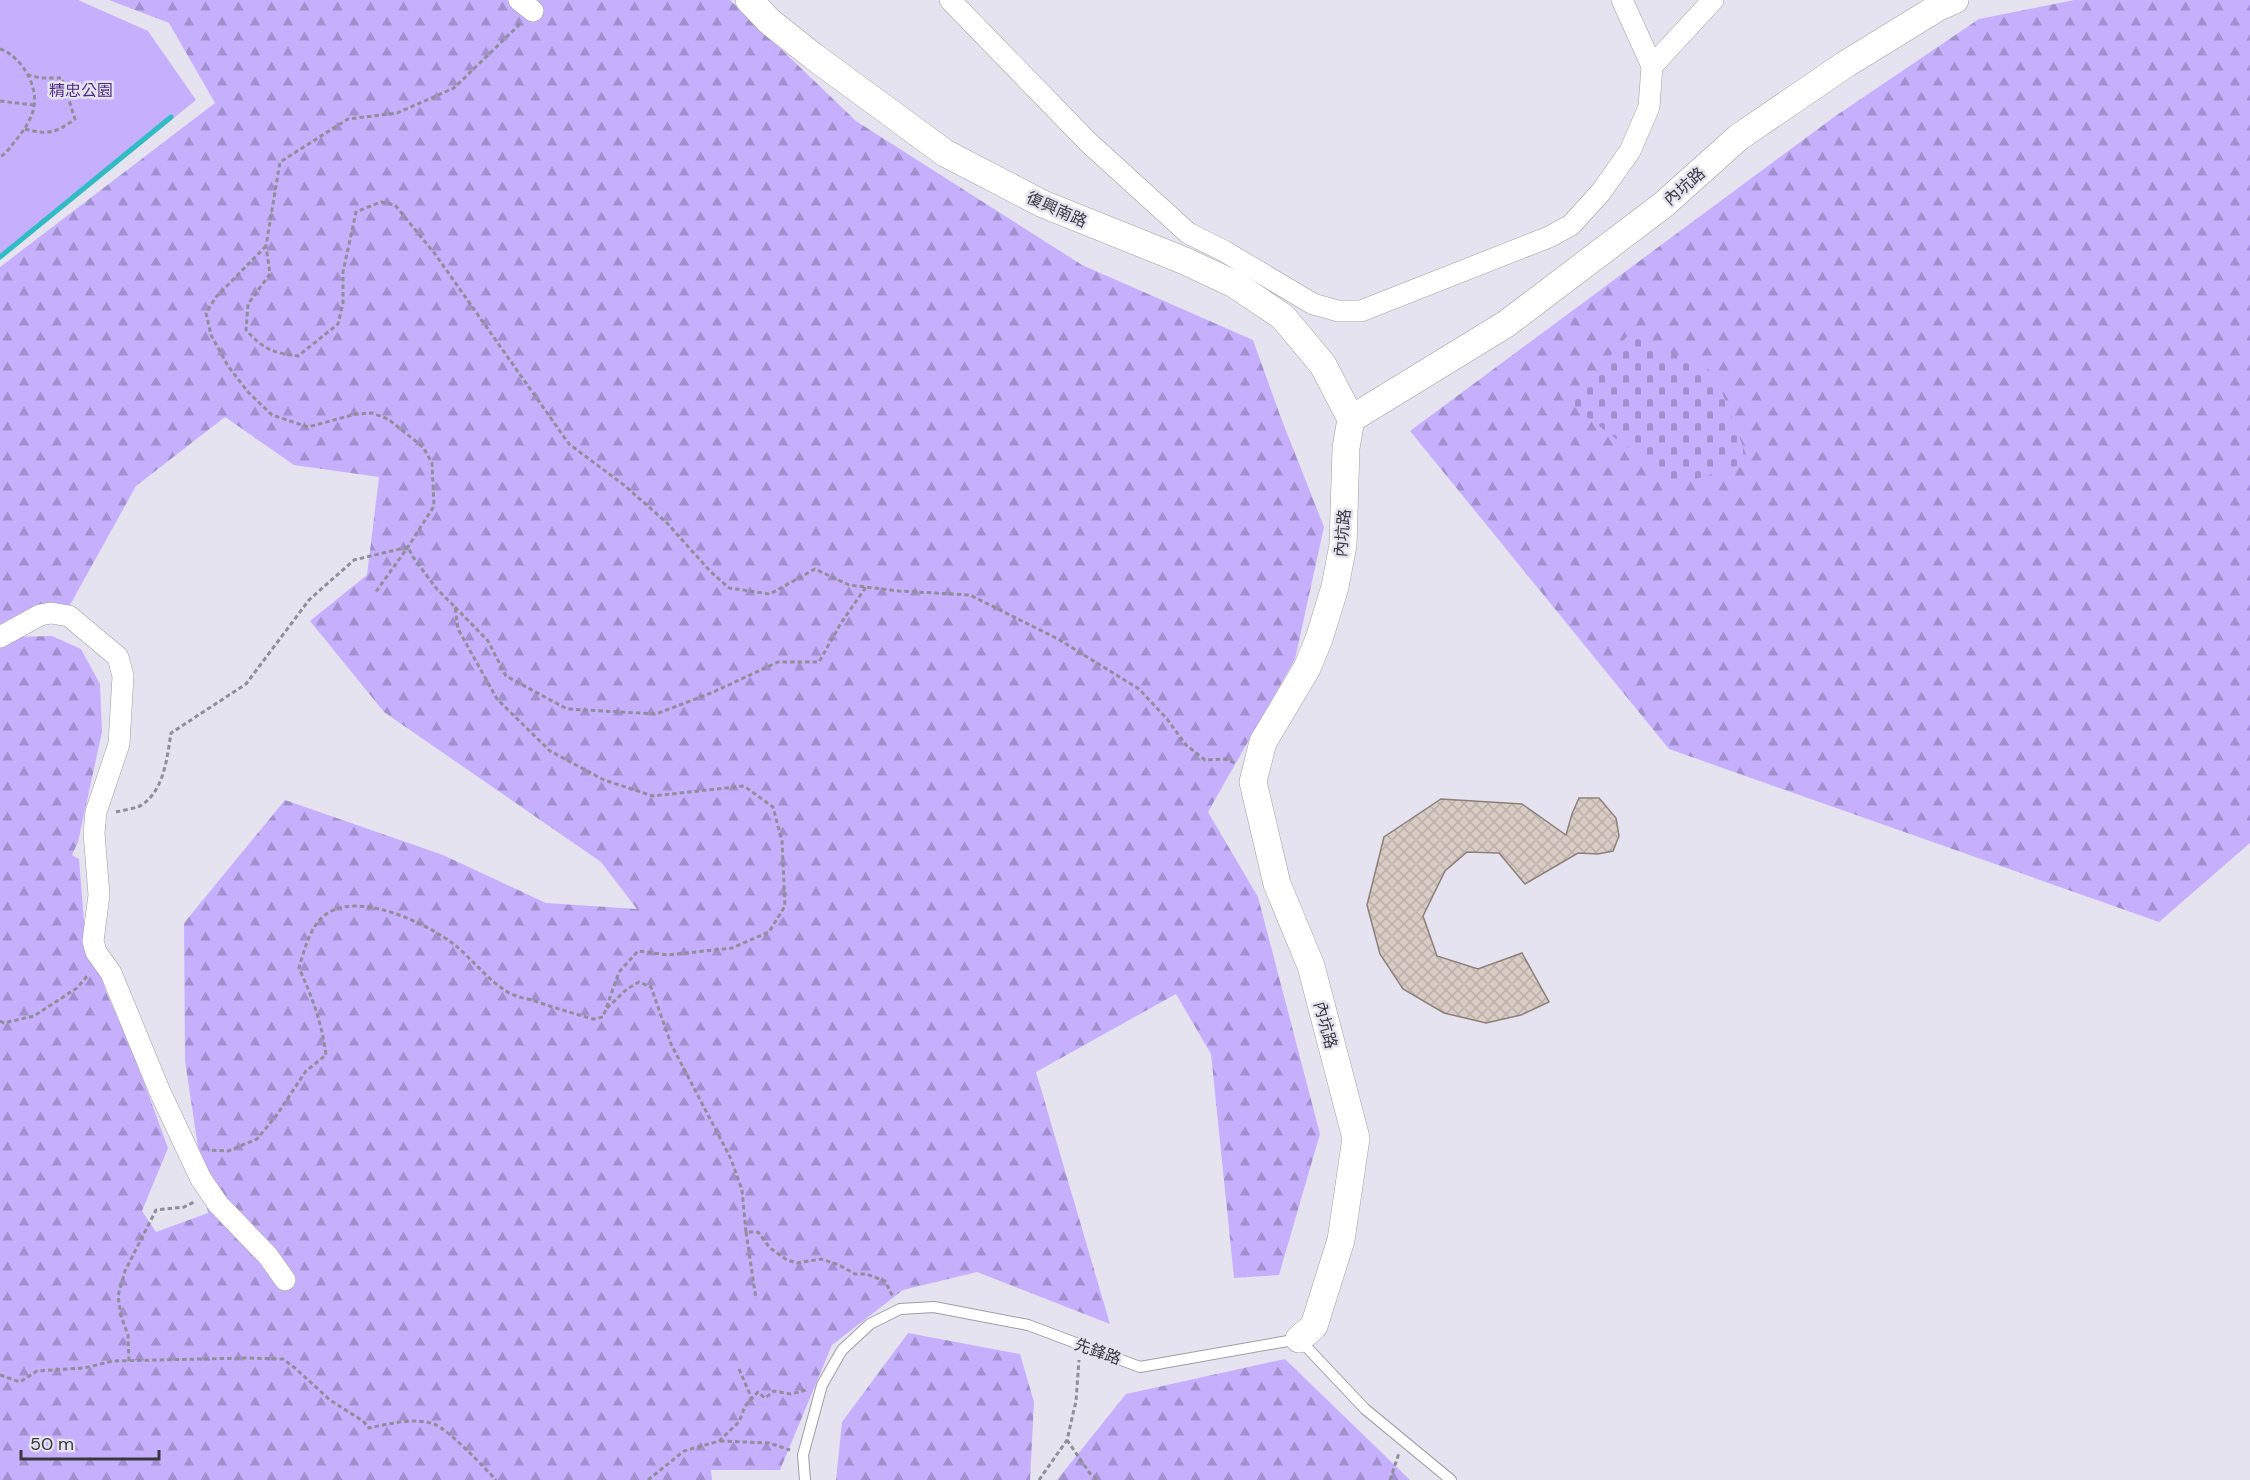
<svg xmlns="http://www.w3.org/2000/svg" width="2250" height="1480" font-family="'DM Sans','Noto Sans TC',sans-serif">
<defs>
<pattern id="forest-firs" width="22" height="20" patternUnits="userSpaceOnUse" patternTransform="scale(1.5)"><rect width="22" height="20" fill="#c6b0fd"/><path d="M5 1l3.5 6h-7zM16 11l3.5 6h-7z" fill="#a290ce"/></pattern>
<pattern id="cemetery-stones" width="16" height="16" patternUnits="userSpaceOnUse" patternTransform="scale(1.5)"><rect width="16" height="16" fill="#c6b0fd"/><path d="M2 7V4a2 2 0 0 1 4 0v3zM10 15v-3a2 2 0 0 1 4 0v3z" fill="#a290ce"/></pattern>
<pattern id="building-cross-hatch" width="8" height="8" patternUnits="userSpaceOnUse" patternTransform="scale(1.5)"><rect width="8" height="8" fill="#d8ccc4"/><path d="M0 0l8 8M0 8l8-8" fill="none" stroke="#bab0a9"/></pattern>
</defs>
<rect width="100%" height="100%" fill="#e6e3f0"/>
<!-- forest -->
<g fill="url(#forest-firs)">
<polygon points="109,0 730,0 856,121 1082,265 1253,340 1281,418 1324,527 1295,659 1208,812 1258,897 1320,1134 1279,1275 1234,1278 1211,1054 1176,994 1036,1072 1110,1324 977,1272 903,1290 832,1345 780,1470 711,1470 712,1480 0,1480 0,643 8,637 52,636 81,649 100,684 102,732 78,842 72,855 79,859 84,921 106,992 130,1044 168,1148 142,1211 156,1232 208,1213 185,1061 184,923 285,800 443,855 546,903 637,909 601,862 384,712 310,621 367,575 379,477 294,465 225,417 136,486 65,614 0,625 0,267 215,103 169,23"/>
<polygon points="2074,0 2250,0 2250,843 2159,922 1669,749 1410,431 1834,117 1979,19"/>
<polygon points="908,1333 1020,1354 1034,1402 1030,1480 836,1480 842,1422"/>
<polygon points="1285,1359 1410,1480 1057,1480 1126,1394"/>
</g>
<!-- cemetery -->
<polygon fill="url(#cemetery-stones)" points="1629,334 1714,372 1749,462 1677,485 1570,404"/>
<!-- green -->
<polygon fill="#c6b0fd" points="0,0 78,0 148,31 196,100 0,260"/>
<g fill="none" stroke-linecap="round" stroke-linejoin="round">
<!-- stream -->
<polyline stroke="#2fbdc3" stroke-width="5" points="0,257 171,117"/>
</g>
<!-- building -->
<polygon fill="url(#building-cross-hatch)" stroke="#8c817a" stroke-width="1.5" points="1579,798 1599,798 1616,818 1619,836 1613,851 1598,854 1578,853 1525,884 1499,853 1467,852 1445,871 1423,916 1437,956 1478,969 1522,953 1549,1002 1521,1015 1486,1023 1444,1013 1403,989 1380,954 1367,905 1384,837 1441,799 1522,804 1566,835 1572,814"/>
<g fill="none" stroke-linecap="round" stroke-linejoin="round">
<!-- service casing -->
<g stroke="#a09da9" stroke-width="12">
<polyline id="service" points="805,1480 803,1455 822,1385 842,1350 870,1324 900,1309 934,1307 1028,1325 1140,1367 1299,1339 1365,1409 1451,1480"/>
</g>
<!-- minor casing -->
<g stroke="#a09da9" stroke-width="22">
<g id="minor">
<polyline points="519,0 533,11"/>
<polyline points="950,0 1088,142 1188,233 1224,251 1313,304 1338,311 1361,311 1549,237 1571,225 1601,192 1630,151 1649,107 1652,66 1713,0"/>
<polyline points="1622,0 1652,66"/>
<polyline points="0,637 40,615 51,613 69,616 118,657 123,676 119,744 96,812 94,833 99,895 93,941 96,952 111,973 160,1092 201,1179 218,1204 268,1256 285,1280"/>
</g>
</g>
<!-- tertiary casing -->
<g stroke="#a09da9" stroke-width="28">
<g id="tertiary">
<polyline points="749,0 769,21 813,56 945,153 1043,204 1185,261 1234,284 1283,317 1323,365 1351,419"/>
<polyline points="1299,1339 1314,1326 1341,1240 1356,1138 1311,966 1277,884 1253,782 1263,742 1307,668 1319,639 1335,587 1343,545 1346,448 1351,419 1506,324 1663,205 1739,137 1846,64 1937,8 1955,0"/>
</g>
</g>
<!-- path -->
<g stroke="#908e98" stroke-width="3" stroke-dasharray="4.5 3" stroke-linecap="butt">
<path d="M520 24 454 88 397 113 348 119 280 162 266 246 270 274 248 304 246 330C263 349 273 353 298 356L338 324 343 303V272L356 212 381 202 395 205 435 254 569 444 624 485 667 523 710 571 729 588 770 594 815 569 849 585 899 591 970 595 1058 639 1139 689 1167 719 1186 745 1205 760 1225 759 1237 764"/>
<path d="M0 49C21 56 38 85 34 106 32 119 24 130 16 140 11 146 7 153 0 157"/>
<polyline points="0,101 34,105"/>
<path d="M25 129C48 135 56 133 75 119L62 78H41L28 75"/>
<polyline points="266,246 216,297 206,313 211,335 228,366 248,392 272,415 308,427 356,414 372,413 388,419 423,447 432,463 434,506 408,547 375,593"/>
<polyline points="455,607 488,641 506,676 567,709 656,714 711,693 778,662 819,662 841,623 866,587"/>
<path d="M116 812C123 810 133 809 140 806 164 792 167 758 171 733L246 684 309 600 354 560 408 547 413 557 436 588 455 607 458 629 497 699 550 751 604 780 653 796 744 786 773 807 782 841 785 906 769 932 732 948 668 955 638 951 619 972 603 1017 593 1019C572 1013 552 1007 532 1000 523 998 513 996 506 991 487 979 472 959 455 945 426 923 358 890 325 915 310 926 304 951 299 968 312 997 322 1023 326 1055L306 1071 276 1116 257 1139 228 1151 208 1150"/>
<polyline points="607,1008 627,989 639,982 651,987 671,1044 731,1159 742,1190 746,1232 758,1232 770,1248 787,1260 797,1263 821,1259 839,1265 855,1274 866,1274 885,1281 893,1297"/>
<polyline points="0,1021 4,1023 34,1016 77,988 88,975"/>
<polyline points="746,1232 756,1299"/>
<polyline points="129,1361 128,1335 121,1316 118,1296 125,1271 156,1210 184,1207 194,1202"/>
<polyline points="739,1369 752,1399"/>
<path d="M0 1375 20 1382 37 1371 84 1368 113 1361 246 1358 283 1359 295 1368 330 1400 363 1421 369 1428C389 1424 413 1417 434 1424 449 1430 484 1467 496 1480"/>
<polyline points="1067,1440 1091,1475 1099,1480"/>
<polyline points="720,1441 769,1443 790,1450"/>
<polyline points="648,1480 684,1451 719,1441 739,1422 745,1406 758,1392 765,1398 774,1391 791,1394 806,1390"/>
<polyline points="1039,1480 1067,1440 1076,1401 1079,1360"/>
<polyline points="1390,1480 1399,1453"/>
</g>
<!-- service -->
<use href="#service" stroke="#fff" stroke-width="10"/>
<!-- minor -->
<use href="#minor" stroke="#fff" stroke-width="21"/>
<!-- tertiary -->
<use href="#tertiary" stroke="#fff" stroke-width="27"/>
</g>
<g text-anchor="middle" stroke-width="5" stroke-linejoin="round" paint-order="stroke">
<!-- park labels -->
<g font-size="16" fill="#4d2984" stroke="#e6e3f0">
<text x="81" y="96">精忠公園</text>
</g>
<!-- street labels -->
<g font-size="16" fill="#39383d" stroke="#e6e3f0">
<text transform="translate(1684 186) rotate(-41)" y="6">內坑路</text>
<text transform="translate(1057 209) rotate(24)" y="6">復興南路</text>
<text transform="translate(1342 533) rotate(-85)" y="6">內坑路</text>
<text transform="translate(1326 1025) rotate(75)" y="6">內坑路</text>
<text transform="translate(1098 1351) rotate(20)" y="6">先鋒路</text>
</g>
</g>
<!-- scale -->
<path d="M21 1450v9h138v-9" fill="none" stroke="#39383d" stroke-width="3"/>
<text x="30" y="1450" font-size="18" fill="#39383d" stroke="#e6e3f0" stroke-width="4.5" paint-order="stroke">50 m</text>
</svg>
